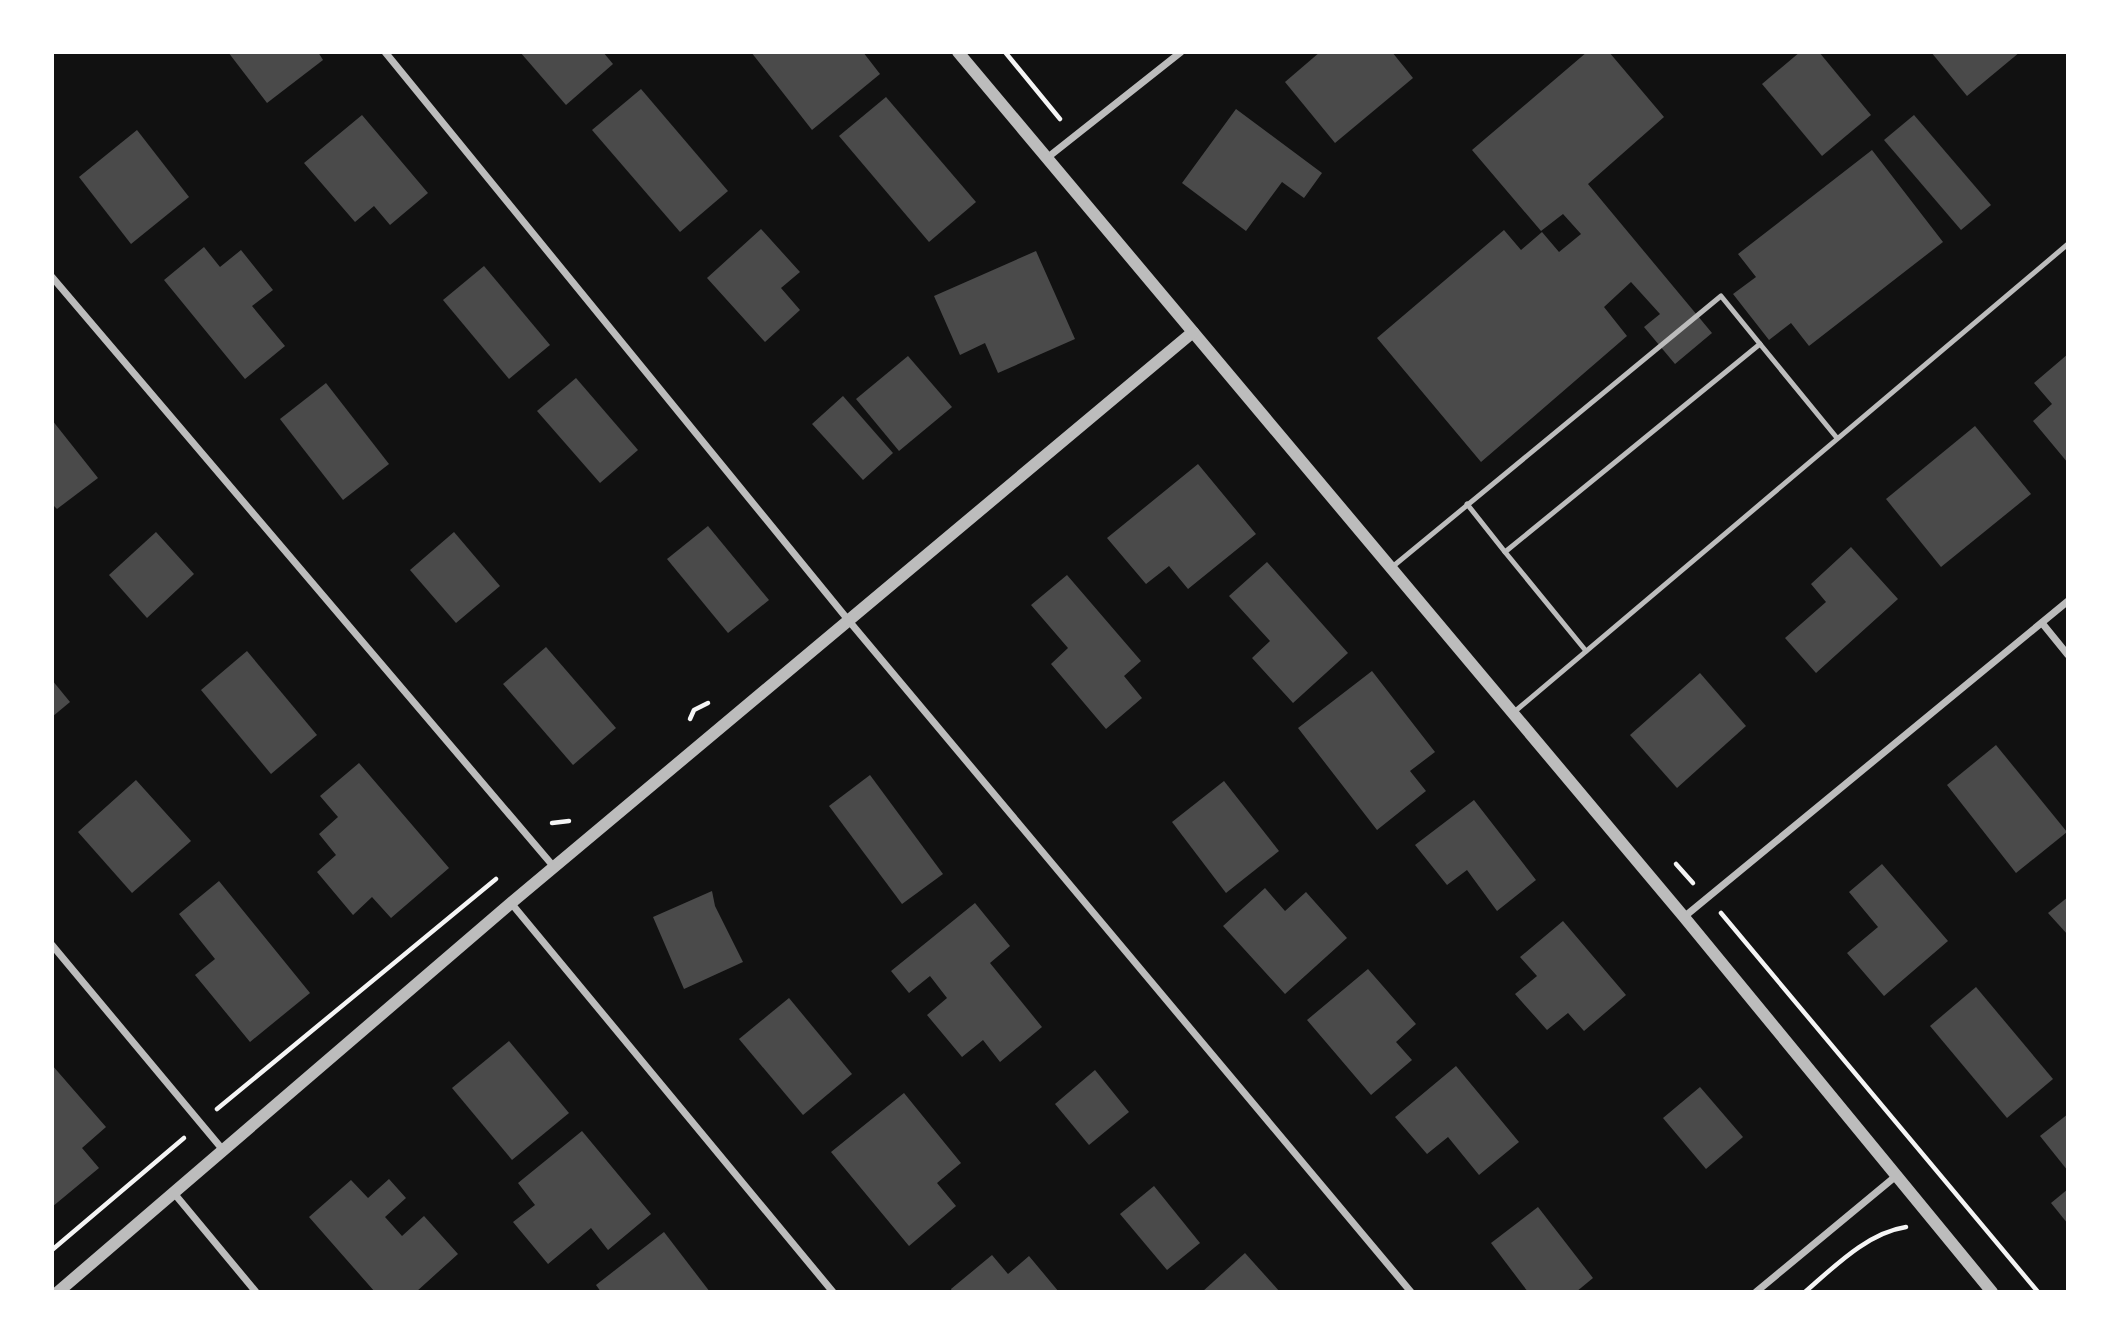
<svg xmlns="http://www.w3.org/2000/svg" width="2120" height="1344" font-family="Overpass,sans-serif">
<rect width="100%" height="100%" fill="#111"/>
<!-- building -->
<g fill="#4a4a4a">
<polygon points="228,52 318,52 323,60 267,103"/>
<polygon points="520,52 603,52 613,64 566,105"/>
<polygon points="751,52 863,52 880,74 812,130"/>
<polygon points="1320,52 1392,52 1413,78 1335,143 1285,82"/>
<polygon points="1587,52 1609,52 1664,117 1588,184 1712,333 1675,364 1644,327 1660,314 1631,282 1604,307 1627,336 1481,462 1377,338 1504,230 1521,250 1542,232 1559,252 1581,234 1563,214 1541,231 1472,150"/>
<polygon points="1800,52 1819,52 1871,115 1822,156 1762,84"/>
<polygon points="1931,52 2020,52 1967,96"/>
<polygon points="641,89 728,191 680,232 592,130"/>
<polygon points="886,97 976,202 929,242 839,136"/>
<polygon points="1236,109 1322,173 1304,198 1282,182 1246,231 1182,183"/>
<polygon points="362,115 428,193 390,225 374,206 355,222 304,163"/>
<polygon points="1914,115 1991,205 1961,230 1884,140"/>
<polygon points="137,130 189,197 131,244 79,177"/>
<polygon points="1872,150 1943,242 1809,346 1791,323 1769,340 1733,294 1756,277 1738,254"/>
<polygon points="761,229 800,272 781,288 800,310 765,342 707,278"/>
<polygon points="204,247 220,267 241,250 273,290 252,306 285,346 245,379 164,280"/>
<polygon points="1036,251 1075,339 998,373 985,343 960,355 934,296"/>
<polygon points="484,266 550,345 509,379 443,300"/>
<polygon points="2068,354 2068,463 2033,421 2052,404 2034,383"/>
<polygon points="908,356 952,407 899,451 856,399"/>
<polygon points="576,378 638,450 600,483 537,411"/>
<polygon points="326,383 389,464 343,500 280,419"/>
<polygon points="843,396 893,453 863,480 812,424"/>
<polygon points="52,420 98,478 57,509 52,504"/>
<polygon points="1975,426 2031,494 1941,567 1886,499"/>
<polygon points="1198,464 1256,534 1188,589 1169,566 1146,584 1107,538"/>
<polygon points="708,526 769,600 728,633 667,559"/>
<polygon points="156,532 194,574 147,618 109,575"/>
<polygon points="454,532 500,586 456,623 410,570"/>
<polygon points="1851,547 1898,599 1816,673 1785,638 1826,602 1811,584"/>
<polygon points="1267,562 1348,653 1293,703 1252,658 1270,641 1229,596"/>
<polygon points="1067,575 1141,661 1124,676 1142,698 1106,729 1051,664 1068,648 1031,605"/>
<polygon points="546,647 616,728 573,765 503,684"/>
<polygon points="247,651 317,735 271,774 201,690"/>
<polygon points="1372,671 1435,752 1410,771 1426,791 1377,830 1298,728"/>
<polygon points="1700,673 1746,726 1677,788 1630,735"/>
<polygon points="52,680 70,702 52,717"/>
<polygon points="1996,745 2067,832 2016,873 1947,785"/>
<polygon points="359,763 449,868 391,918 372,897 353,915 317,872 336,855 319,834 338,817 320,796"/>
<polygon points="870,775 943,874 902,904 829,806"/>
<polygon points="136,780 191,841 132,893 78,832"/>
<polygon points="1224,781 1279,851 1226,893 1172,822"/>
<polygon points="1474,800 1536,880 1497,911 1467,870 1447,885 1415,845"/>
<polygon points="1882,864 1948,941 1884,996 1847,953 1878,927 1849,892"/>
<polygon points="219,881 310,993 250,1042 195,975 215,959 179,914"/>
<polygon points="1265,888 1285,911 1306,892 1347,938 1285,994 1223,926"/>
<polygon points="712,891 715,906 743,962 684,989 653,917"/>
<polygon points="2068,897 2068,935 2048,913"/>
<polygon points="975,903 1010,946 990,963 1042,1027 1000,1062 983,1040 962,1057 927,1015 947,998 930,976 909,993 891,971"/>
<polygon points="1563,921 1626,995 1584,1031 1568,1013 1547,1030 1515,994 1537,976 1520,957"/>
<polygon points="1368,969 1416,1024 1396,1042 1412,1060 1371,1095 1307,1020"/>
<polygon points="1976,987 2053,1079 2007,1118 1930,1026"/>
<polygon points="789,998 852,1074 803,1115 739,1039"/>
<polygon points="509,1041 569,1113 512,1160 452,1088"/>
<polygon points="52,1065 106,1127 82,1148 99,1168 52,1207"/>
<polygon points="1456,1066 1519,1142 1479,1175 1448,1137 1427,1154 1395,1117"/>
<polygon points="1095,1070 1129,1112 1089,1145 1055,1104"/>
<polygon points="1700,1087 1743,1137 1706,1169 1663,1118"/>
<polygon points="904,1093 961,1163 937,1183 956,1206 909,1246 831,1152"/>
<polygon points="2068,1114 2068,1171 2040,1136"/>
<polygon points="582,1131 651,1214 608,1250 591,1228 548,1264 513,1222 535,1205 518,1183"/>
<polygon points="389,1179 406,1198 385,1217 402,1236 424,1216 458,1254 416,1292 375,1292 309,1217 351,1180 368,1198"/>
<polygon points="1154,1186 1200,1243 1167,1270 1120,1214"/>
<polygon points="2068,1189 2068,1224 2051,1203"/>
<polygon points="1538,1207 1593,1278 1576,1292 1528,1292 1491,1243"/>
<polygon points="664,1232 710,1292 601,1292 596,1285"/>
<polygon points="1245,1253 1280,1292 1202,1292"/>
<polygon points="992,1255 1008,1274 1029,1256 1059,1292 952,1292 951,1289"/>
</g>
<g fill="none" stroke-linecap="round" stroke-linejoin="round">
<!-- path -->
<g stroke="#f5f5f5" stroke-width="4.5">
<polyline points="1005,52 1060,119"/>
<polyline points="690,719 694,710 708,703"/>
<polyline points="552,823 569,821"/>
<polyline points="1676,864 1693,883"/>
<polyline points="1721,913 2038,1292"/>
<polyline points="217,1109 496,879"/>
<polyline points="52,1250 184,1138"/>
<path d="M1805 1292C1834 1267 1867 1233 1906 1227"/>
</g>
<!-- service -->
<g stroke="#bcbcbc" stroke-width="5">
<polyline points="1467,504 1505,552"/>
<polyline points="1391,568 1721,296 1760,344"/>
<polyline points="1586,651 1505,552 1760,344 1837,438"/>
<polyline points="1513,713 2068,244"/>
</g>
<!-- minor -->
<g stroke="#bcbcbc" stroke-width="7">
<polyline points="385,52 849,621 1411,1292"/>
<polyline points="1047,158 1181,52"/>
<polyline points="52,277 554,867"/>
<polyline points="2042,623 2068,655"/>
<polyline points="511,903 833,1292"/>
<polyline points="1684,917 2068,601"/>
<polyline points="52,945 223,1150"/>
<polyline points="173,1192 256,1292"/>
<polyline points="1756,1292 1896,1176"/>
</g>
<!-- tertiary -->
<g stroke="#bcbcbc" stroke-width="12">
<polyline points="958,52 1684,917 1992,1292"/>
<polyline points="58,1292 511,903 1193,332"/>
</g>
</g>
<!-- border -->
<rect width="2120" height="1344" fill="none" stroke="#ffffff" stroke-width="108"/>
</svg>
